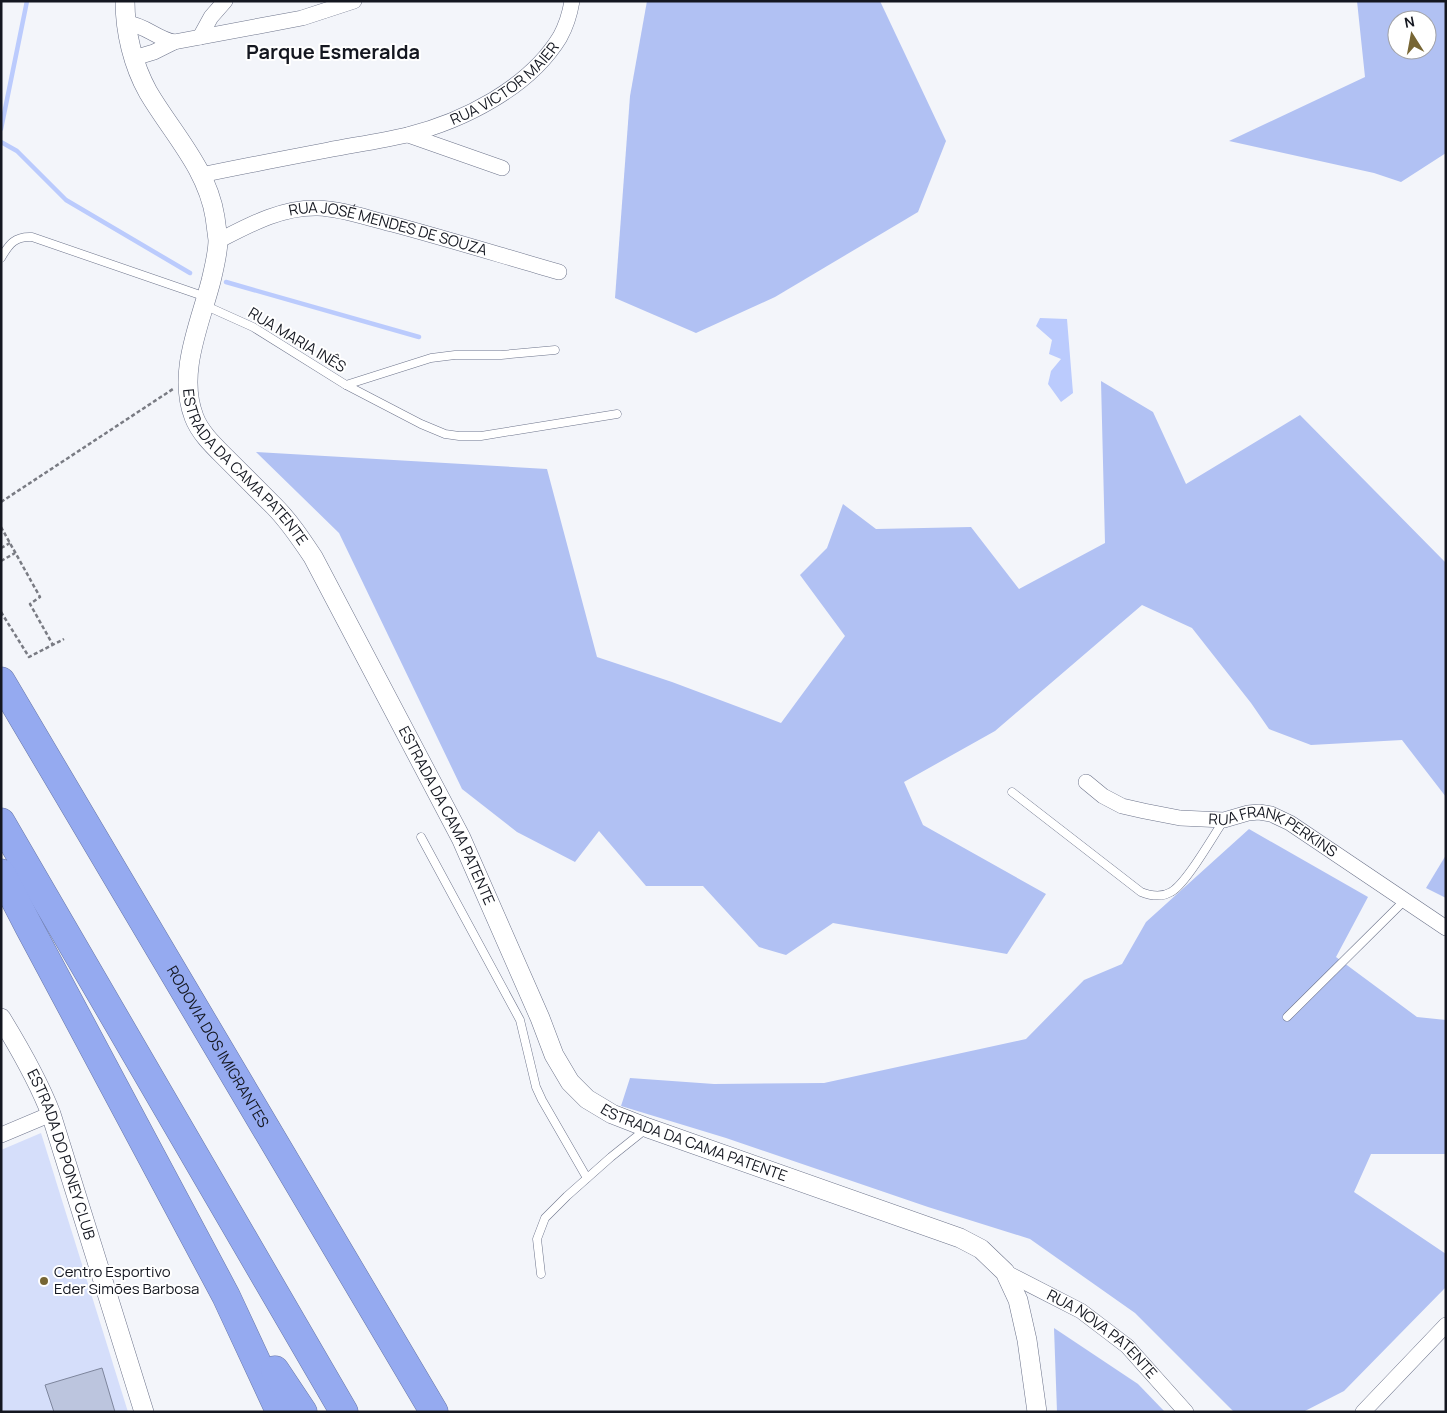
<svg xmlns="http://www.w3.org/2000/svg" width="1447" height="1413" font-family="Manrope,sans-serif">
<rect width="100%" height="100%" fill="#f3f5fa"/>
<!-- green -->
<polygon fill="#d5defa" points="41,1133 128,1412 1,1412 1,1150"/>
<!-- forest -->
<g fill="#b1c1f3" fill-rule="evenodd">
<polygon points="647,1 880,1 946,141 918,212 775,297 696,333 615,298 630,96"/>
<path d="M1357 1H1446V153L1401 182 1374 173 1229 141 1365 77ZM1397 20H1427V50H1397Z"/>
<polygon points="1101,381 1153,412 1186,484 1300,415 1446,563 1446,797 1402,740 1311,745 1269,729 1251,703 1192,628 1142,605 995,731 904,782 923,825 1046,894 1007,954 833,923 786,955 759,947 703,886 646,886 599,831 575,862 517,832 462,789 339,533 256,452 547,469 597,657 672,682 781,723 845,636 800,575 827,548 843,504 876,529 971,527 1019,589 1105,543"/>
<polygon points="1249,829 1368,897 1336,957 1417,1017 1446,1020 1446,1154 1371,1154 1354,1192 1446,1254 1446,1287 1344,1391 1303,1412 1234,1412 1135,1313 1030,1239 928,1207 726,1138 621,1106 630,1078 714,1084 824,1083 1026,1039 1084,980 1122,964 1146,922"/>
<polygon points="1446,855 1446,898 1426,888"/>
<polygon points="1054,1328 1138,1384 1165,1412 1057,1412"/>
</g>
<!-- water -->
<polygon fill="#bbcbfd" points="1040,318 1067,319 1073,393 1061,402 1048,384 1051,371 1061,359 1049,354 1052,340 1036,326"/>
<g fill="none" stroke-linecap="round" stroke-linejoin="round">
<!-- stream -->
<g stroke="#bbcbfd" stroke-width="4.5">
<polyline points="1,129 27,1"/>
<polyline points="1,142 17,151 66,200 190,273"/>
<polyline points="226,282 419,337"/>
</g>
</g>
<!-- building -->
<polygon fill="#bcc5de" stroke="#7d859c" points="102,1368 115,1412 54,1412 45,1385"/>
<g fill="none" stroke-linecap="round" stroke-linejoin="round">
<!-- service casing -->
<g stroke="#6d748b" stroke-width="9">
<g id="service">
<path d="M1 258C9 244 15 236 32 237L206 297"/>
<polyline points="204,305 253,327 346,385 431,358 455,355 501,355 555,350"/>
<polyline points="346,385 421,424 445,434 459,436 481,436 617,414"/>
<path d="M1012 792 1141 892C1151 896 1161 898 1171 892 1186 884 1213 836 1224 820"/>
<polyline points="421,837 520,1020 536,1087 542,1100 587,1178"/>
<polyline points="1287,1017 1405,900"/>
<polyline points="541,1274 537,1239 545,1218 567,1196 611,1157 646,1129"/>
</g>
</g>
<!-- minor casing -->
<g stroke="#6d748b" stroke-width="16">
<g id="minor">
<path d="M127 23C145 25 157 39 174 42"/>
<polyline points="200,37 211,17 225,1"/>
<polyline points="134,58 154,52 174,42 302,18 354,1"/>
<polyline points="408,135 502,168"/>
<path id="s1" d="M201 175C244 166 286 158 328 150 354 145 381 141 407 135 463 121 529 88 560 37 566 26 570 13 572 1"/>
<path id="s2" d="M218 241C249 225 281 207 318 208 343 209 367 218 392 224 448 239 503 256 559 272"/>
<path id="s3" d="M1086 782 1103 796 1122 806 1144 811 1180 818 1224 820 1248 813 1259 812 1271 814 1290 823 1446 928"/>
<polyline points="1,1135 51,1114"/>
<path id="s4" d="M1005 1272 1081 1311 1127 1346 1186 1412"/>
<polyline points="1363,1412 1446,1325"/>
</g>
</g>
<!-- tertiary casing -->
<g stroke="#6d748b" stroke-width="20">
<g id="tertiary">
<path id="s5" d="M125 1C125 32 133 65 148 92 172 133 207 168 215 217 216 225 217 232 218 240 218 253 214 268 211 281 200 324 177 373 194 417 200 433 214 446 226 458 242 474 258 490 274 506 289 521 301 539 313 557L461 838 540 1018 554 1055 570 1082 587 1099 612 1114 648 1128 960 1238 981 1249 1005 1272 1018 1300 1027 1340 1037 1412"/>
<path id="s6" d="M1 1018C20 1049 38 1080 51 1114L144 1412"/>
</g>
</g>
<!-- motorway casing -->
<g stroke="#6877a7" stroke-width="29">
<g id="motorway">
<path id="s7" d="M1 681 434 1412"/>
<polyline points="1,822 344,1412"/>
<polyline points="1,873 29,927 226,1296 280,1412"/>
<polyline points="275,1370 303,1412"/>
</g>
</g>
<!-- path -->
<g stroke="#797b83" stroke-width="2.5" stroke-dasharray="4 2.5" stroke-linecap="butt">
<polyline points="1,502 173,389"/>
<polyline points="1,527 40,597 30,604 53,645"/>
<polyline points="1,548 10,543"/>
<polyline points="1,561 15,553"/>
<polyline points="1,612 29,657 64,639"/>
</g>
<!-- service -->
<use href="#service" stroke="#fff" stroke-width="8"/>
<!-- minor -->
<use href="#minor" stroke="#fff" stroke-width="15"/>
<!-- tertiary -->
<use href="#tertiary" stroke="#fff" stroke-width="19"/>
<!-- motorway -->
<use href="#motorway" stroke="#95aaf0" stroke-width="28"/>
</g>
<!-- markers -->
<circle fill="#776634" stroke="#fff" stroke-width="2" cx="44" cy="1281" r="5"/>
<g text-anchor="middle" stroke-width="4" stroke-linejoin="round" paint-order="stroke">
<!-- street labels -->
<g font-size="15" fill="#141720" stroke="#fff">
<text dy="5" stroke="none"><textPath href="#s1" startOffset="322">RUA VICTOR MAIER</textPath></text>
<text dy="5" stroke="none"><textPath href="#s2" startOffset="179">RUA JOSÉ MENDES DE SOUZA</textPath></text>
<text transform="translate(297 340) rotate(31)" y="5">RUA MARIA INÊS</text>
<text dy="5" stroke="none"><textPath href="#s5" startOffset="512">ESTRADA DA CAMA PATENTE</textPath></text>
<text dy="5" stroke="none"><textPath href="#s5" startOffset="918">ESTRADA DA CAMA PATENTE</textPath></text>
<text dy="5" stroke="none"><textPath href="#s3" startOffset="201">RUA FRANK PERKINS</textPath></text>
<text dy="5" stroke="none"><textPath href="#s7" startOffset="425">RODOVIA DOS IMIGRANTES</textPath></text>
<text dy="5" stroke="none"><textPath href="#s5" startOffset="1352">ESTRADA DA CAMA PATENTE</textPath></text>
<text dy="5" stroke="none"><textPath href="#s6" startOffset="150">ESTRADA DO PONEY CLUB</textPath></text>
<text dy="5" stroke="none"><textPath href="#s4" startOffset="116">RUA NOVA PATENTE</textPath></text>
</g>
<!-- poi labels -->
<g font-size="15" fill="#141720" stroke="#fff" text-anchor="start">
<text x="54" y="1277">Centro Esportivo<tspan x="54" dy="17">Eder Simões Barbosa</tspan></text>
</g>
<!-- district labels -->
<g font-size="20" font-weight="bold" fill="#141720" stroke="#fff">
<text x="333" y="59">Parque Esmeralda</text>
</g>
</g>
<!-- border -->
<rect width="1447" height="1413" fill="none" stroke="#141720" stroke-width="5"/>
<!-- north arrow -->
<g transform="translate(1412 35) rotate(349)"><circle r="24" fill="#ffffff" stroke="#a1a2a6"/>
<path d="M0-4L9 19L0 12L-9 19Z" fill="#776634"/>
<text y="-8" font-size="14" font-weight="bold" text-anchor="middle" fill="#141720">N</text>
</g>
</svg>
